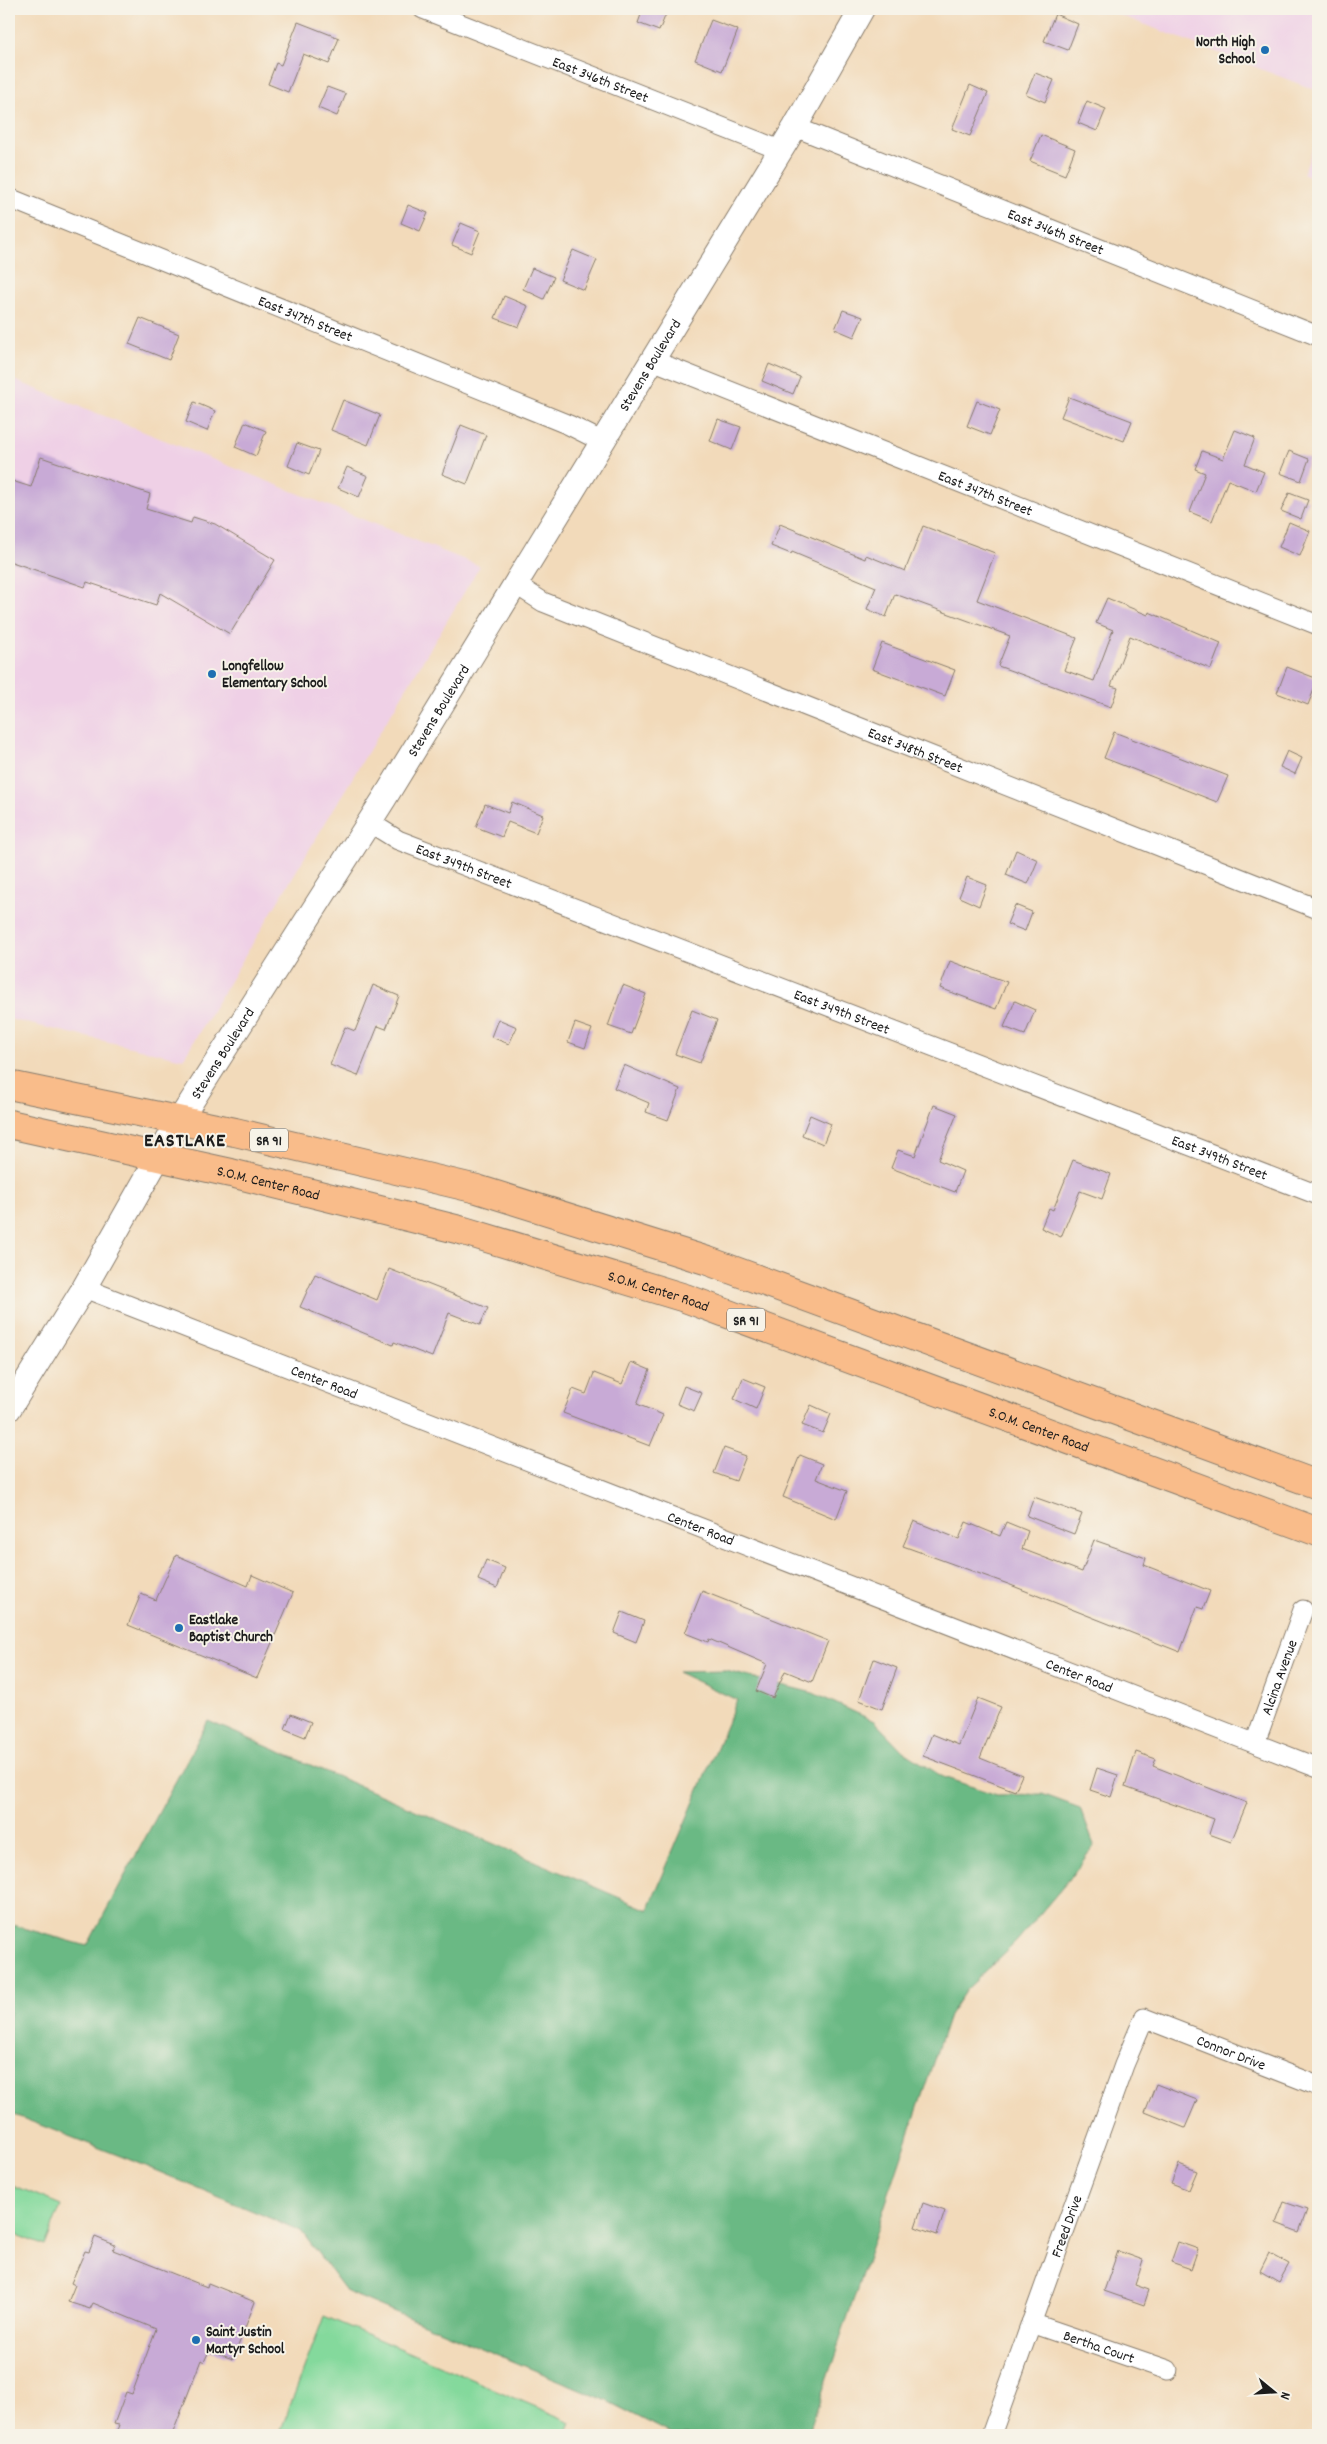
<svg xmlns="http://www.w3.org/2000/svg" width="1327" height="2444" font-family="Dekko,sans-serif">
<rect width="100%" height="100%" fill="#f7f3e8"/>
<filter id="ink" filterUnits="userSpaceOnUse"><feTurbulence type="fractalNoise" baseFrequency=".02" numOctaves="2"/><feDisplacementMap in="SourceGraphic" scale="10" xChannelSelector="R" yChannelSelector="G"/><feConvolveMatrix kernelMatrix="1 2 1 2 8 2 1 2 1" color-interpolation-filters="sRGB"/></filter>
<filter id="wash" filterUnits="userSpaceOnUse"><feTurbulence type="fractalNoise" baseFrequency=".0096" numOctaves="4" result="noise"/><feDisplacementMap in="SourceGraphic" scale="20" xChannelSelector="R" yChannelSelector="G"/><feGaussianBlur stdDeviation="1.12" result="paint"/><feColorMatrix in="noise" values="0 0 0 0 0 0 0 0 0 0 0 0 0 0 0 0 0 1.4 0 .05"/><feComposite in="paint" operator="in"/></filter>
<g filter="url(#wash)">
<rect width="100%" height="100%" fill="#f2daba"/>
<!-- built -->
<g fill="#efd0e6">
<polygon points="1104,9 1318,9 1318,91"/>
<polygon points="1318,137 1318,180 1303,174"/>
<polygon points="9,378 480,566 183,1059 9,1019"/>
</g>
<!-- green -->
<g fill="#84d99c" stroke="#507a5c">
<polygon points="10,2184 61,2205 45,2246 9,2232"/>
<polygon points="324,2316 571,2422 566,2435 279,2435"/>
</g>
<!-- forest -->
<polygon fill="#6bb984" stroke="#446a50" points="726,1671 813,1693 874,1721 903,1751 943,1777 997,1795 1042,1794 1080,1808 1094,1845 1073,1875 1016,1942 966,1990 949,2015 808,2435 674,2435 599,2397 347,2292 301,2231 128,2159 9,2113 9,1924 87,1946 208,1721 648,1910 737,1700 677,1672"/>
<g id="blocks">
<!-- building -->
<g fill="#c8aad6">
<polygon points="643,9 668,9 659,31 638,23"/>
<polygon points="1055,14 1078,24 1068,50 1044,41"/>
<polygon points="711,20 738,30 722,71 695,60"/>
<polygon points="298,22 339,38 329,64 303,54 288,92 268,84 276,63 281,65"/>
<polygon points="1035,73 1054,80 1045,102 1026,94"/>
<polygon points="970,85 988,93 970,136 952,129"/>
<polygon points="327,87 346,94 337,116 318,108"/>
<polygon points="1087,101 1106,109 1097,131 1078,123"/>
<polygon points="1041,135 1075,149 1065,175 1030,161"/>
<polygon points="408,205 428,213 420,231 401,223"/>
<polygon points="461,223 480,231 471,253 452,245"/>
<polygon points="573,250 597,260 584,290 560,280"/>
<polygon points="532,268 554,277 544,299 523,289"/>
<polygon points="504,296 528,306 519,327 495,318"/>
<polygon points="843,310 863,317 854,337 835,329"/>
<polygon points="140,318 179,334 169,360 129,344"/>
<polygon points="769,364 800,377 793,394 762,381"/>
<polygon points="1069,397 1132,421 1124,441 1061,417"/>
<polygon points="343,400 380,415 368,445 331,430"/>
<polygon points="977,401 1000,410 990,435 967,426"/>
<polygon points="194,402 215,411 207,431 186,422"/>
<polygon points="718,419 741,427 732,450 710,441"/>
<polygon points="245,422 266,431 256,456 235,447"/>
<polygon points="461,425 486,435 467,484 442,474"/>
<polygon points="1235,430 1255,438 1245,464 1264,472 1256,491 1228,480 1212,521 1190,512 1205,473 1195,469 1202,451 1223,459"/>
<polygon points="297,443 319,451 309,475 288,466"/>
<polygon points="1289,451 1309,459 1301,481 1280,473"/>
<polygon points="41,457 150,494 146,509 191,523 193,517 215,524 275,560 230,634 160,593 156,605 87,582 85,587 9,561 9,480 31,487"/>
<polygon points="347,467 368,476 359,497 338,488"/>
<polygon points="1289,493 1308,500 1301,519 1281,511"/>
<polygon points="1289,522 1310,531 1300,556 1279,547"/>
<polygon points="780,524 865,559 866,555 905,571 923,526 995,553 977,600 1077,638 1064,670 1094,681 1113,630 1096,623 1107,598 1148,615 1149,612 1221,643 1211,669 1130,636 1111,686 1118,688 1111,707 998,666 1010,636 895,594 886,617 867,609 876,587 792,552 791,554 771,546"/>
<polygon points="882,643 955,670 945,696 872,669"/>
<polygon points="1287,667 1318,679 1308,705 1277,693"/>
<polygon points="1114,732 1228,776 1217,802 1104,758"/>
<polygon points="1287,751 1302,758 1295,774 1280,767"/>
<polygon points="512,802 543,815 536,833 508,822 502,837 476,827 485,804 508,813"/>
<polygon points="1016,850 1038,860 1028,884 1006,875"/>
<polygon points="967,877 987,885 979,906 959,897"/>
<polygon points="1015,905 1032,912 1025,931 1007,924"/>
<polygon points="950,961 1007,982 996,1009 940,988"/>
<polygon points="373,985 399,996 386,1029 378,1026 358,1076 330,1065 345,1027 355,1031"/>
<polygon points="623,985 646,994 631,1034 608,1026"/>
<polygon points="1015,1001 1035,1010 1025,1035 1004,1027"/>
<polygon points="692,1010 717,1020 700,1063 675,1054"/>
<polygon points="498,1019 517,1027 509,1044 491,1037"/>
<polygon points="575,1023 592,1029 585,1048 568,1042"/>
<polygon points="624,1065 680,1089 668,1120 646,1112 649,1103 614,1088"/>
<polygon points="934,1105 957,1114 938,1160 963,1171 955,1192 891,1168 898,1150 915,1156"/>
<polygon points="810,1115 831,1124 823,1144 802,1135"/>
<polygon points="1073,1160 1111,1174 1102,1199 1080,1191 1061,1237 1041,1228 1049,1208 1053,1210"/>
<polygon points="389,1269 488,1308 480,1325 449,1313 432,1357 394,1342 393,1345 300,1307 315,1274 377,1300"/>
<polygon points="631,1362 650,1370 637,1404 663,1415 650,1446 563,1413 573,1389 586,1394 594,1373 622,1384"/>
<polygon points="743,1378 765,1387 756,1409 734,1399"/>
<polygon points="684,1386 702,1393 694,1411 677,1404"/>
<polygon points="811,1405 831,1414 823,1433 802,1425"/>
<polygon points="724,1448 746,1456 736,1481 714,1473"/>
<polygon points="800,1455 822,1464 816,1479 847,1491 836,1519 783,1497"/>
<polygon points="1034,1497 1082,1514 1074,1534 1027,1516"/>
<polygon points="914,1521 959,1539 966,1522 1000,1536 1006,1522 1028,1531 1022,1549 1082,1572 1094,1540 1146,1558 1144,1565 1210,1591 1203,1609 1197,1607 1180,1652 1008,1584 903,1546"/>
<polygon points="176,1555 248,1586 252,1575 293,1593 257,1678 128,1625 141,1594 156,1600"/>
<polygon points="486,1560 505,1568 497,1588 478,1580"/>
<polygon points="702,1591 828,1641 812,1682 785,1671 773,1698 756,1691 767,1664 709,1639 708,1642 685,1633"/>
<polygon points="622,1612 644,1621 636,1642 614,1633"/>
<polygon points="874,1659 897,1668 882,1709 859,1700"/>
<polygon points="978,1698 1001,1707 980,1758 1022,1775 1015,1791 923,1756 932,1734 959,1745"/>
<polygon points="291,1714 311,1722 305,1737 285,1729"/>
<polygon points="1136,1752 1156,1759 1153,1766 1247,1803 1231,1842 1209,1834 1214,1819 1125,1787"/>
<polygon points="1097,1768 1118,1775 1111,1797 1090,1790"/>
<polygon points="1156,2084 1197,2100 1185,2128 1145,2112"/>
<polygon points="1179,2164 1197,2171 1189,2190 1171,2183"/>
<polygon points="1284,2202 1307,2210 1299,2232 1276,2223"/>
<polygon points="923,2203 945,2211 937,2235 915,2227"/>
<polygon points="95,2237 115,2245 113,2250 207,2287 208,2283 255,2302 233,2359 209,2351 204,2362 201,2360 172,2435 115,2435 119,2425 114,2424 126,2392 132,2394 156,2329 93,2303 90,2309 68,2302 75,2285 71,2283 85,2251 89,2252"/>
<polygon points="1178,2242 1198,2249 1191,2269 1171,2262"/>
<polygon points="1118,2251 1143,2260 1135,2285 1149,2290 1144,2305 1104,2291"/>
<polygon points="1269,2253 1289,2264 1279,2282 1260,2271"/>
</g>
</g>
</g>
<g filter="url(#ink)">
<use href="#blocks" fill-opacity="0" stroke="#877b6b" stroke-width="1"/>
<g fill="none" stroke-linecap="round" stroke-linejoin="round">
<!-- minor casing -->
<g stroke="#877b6b" stroke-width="21">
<g id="minor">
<path id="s1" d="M423 9 780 150"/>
<path id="s2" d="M795 127 1318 336"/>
<path id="s3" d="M9 198 569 425 601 441"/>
<path id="s4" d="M652 360 1318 625"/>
<path id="s5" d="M515 584 543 602 1318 909"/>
<path id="s6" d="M369 822 398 840 1318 1195"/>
<path id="s7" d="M84 1288 1318 1768"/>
<path id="s8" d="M1255 1743 1303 1610"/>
<path id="s9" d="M1031 2323 1168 2370"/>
<path id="s10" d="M991 2435 1124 2065 1144 2018 1318 2086"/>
</g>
</g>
<!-- tertiary casing -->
<g stroke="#877b6b" stroke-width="26">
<g id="tertiary">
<path id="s11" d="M9 1409 84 1288 179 1121 384 799 795 127 862 9"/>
</g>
</g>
<!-- primary casing -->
<g stroke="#877b6b" stroke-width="30">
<g id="primary">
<polyline points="9,1085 235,1132 477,1189 708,1261 1318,1485"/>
<path id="s12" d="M9 1124 231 1173 464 1231 685 1298 1318 1532"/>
</g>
</g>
<!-- minor -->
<use href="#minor" stroke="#fff" stroke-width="19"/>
<!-- tertiary -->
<use href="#tertiary" stroke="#fff" stroke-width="24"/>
<!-- primary -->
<use href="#primary" stroke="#f9bc8a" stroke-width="28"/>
</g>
</g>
<!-- markers -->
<g fill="#1f6fb2" stroke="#f7f3e8" stroke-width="2">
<circle cx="1265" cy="50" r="5"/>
<circle cx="212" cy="674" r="5"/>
<circle cx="179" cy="1628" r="5"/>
<circle cx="196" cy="2340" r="5"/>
</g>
<g text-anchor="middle" stroke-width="4" stroke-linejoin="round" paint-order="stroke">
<!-- shield labels -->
<g fill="#f7f3e8" stroke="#5e5c59" stroke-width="1">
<rect x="250" y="1128.5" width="38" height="23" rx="4"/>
<rect x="727" y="1308.5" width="38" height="23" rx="4"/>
</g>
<g font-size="14" font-weight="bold" fill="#1c1c1c">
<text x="269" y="1145">SR 91</text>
<text x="746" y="1325">SR 91</text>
</g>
<!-- poi labels -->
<g font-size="15" font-weight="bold" fill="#1c1c1c" stroke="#f7f3e8" text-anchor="start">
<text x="1255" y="46" text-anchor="end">North High<tspan x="1255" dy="17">School</tspan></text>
<text x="222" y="670">Longfellow<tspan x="222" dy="17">Elementary School</tspan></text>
<text x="189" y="1624">Eastlake<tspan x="189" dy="17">Baptist Church</tspan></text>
<text x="206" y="2336">Saint Justin<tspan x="206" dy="17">Martyr School</tspan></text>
</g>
<!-- street labels -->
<g font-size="15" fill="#1c1c1c" stroke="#f7f3e8">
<text dy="5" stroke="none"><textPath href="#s1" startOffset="191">East 346th Street</textPath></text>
<text dy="5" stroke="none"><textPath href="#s2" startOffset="281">East 346th Street</textPath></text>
<text dy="5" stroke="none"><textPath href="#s3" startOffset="320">East 347th Street</textPath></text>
<text dy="5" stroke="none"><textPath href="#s11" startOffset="1225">Stevens Boulevard</textPath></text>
<text dy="5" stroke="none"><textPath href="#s4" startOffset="359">East 347th Street</textPath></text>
<text dy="5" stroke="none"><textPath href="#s11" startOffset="820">Stevens Boulevard</textPath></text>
<text dy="5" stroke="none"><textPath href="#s5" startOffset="434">East 348th Street</textPath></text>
<text dy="5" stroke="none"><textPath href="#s6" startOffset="105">East 349th Street</textPath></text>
<text dy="5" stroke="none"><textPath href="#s6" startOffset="510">East 349th Street</textPath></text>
<text dy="5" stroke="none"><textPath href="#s11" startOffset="415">Stevens Boulevard</textPath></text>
<text dy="5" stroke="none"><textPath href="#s6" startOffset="915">East 349th Street</textPath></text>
<text dy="5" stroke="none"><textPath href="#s12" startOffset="266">S.O.M. Center Road</textPath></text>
<text dy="5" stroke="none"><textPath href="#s12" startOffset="671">S.O.M. Center Road</textPath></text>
<text dy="5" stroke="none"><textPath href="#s7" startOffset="258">Center Road</textPath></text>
<text dy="5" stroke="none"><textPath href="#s12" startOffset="1076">S.O.M. Center Road</textPath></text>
<text dy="5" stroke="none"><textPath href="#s7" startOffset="662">Center Road</textPath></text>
<text dy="5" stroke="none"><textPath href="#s7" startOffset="1068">Center Road</textPath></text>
<text dy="5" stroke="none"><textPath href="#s8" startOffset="70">Alcina Avenue</textPath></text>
<text dy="5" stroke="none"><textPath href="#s10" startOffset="538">Connor Drive</textPath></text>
<text dy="5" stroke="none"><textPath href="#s10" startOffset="222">Freed Drive</textPath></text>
<text dy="5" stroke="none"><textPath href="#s9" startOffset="72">Bertha Court</textPath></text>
</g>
<!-- district labels -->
<g font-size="20" font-weight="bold" letter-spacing="1" fill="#1c1c1c" stroke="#f7f3e8">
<text x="185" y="1146">EASTLAKE</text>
</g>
</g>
<!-- margin -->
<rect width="1327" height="2444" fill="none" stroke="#f7f3e8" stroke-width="30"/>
<!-- north arrow -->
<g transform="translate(1274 2392) rotate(108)" stroke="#f7f3e8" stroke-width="4" paint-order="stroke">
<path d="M0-4L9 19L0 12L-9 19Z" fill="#1c1c1c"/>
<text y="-8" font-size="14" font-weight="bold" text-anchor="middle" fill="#1c1c1c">N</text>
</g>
</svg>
